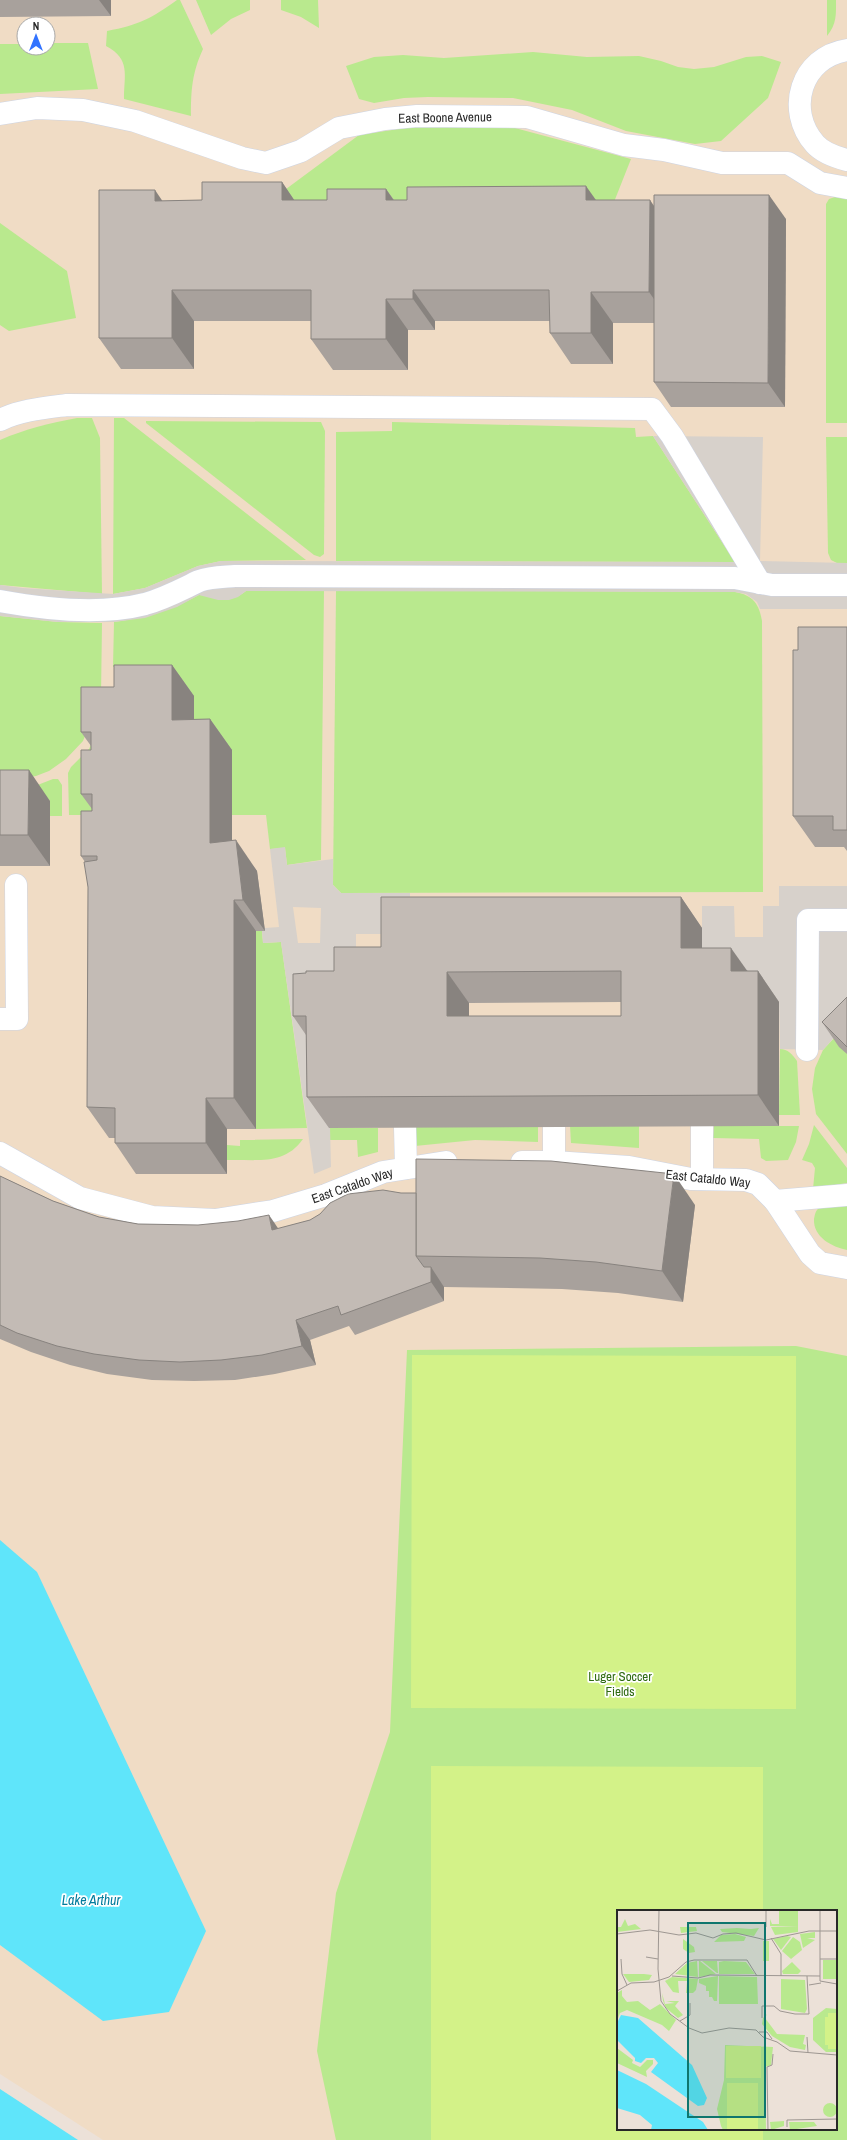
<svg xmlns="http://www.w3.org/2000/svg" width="847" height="2140" font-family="'Archivo Narrow',sans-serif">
<rect width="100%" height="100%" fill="#ece1d8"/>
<!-- education -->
<path fill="#f0dcc5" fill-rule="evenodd" d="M0 0H847V2140H103L0 2074ZM24 24H48V48H24ZM618 1911H836V2129H618Z"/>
<!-- green -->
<g fill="#b9e98e" fill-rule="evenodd">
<path d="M177 0H180L203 49C192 73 191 90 191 116L124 99C124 75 131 59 106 46L107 31C139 25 152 18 177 0Z"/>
<polygon points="196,0 250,0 250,10 231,19 211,35"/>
<polygon points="281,0 318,0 319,28 301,17 281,10"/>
<path d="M827 0H836C836 14 837 24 827 36Z"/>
<polygon points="48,43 88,43 98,89 0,94 0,44 24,44 24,48 48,48"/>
<polygon points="533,52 587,57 639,56 661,61 678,67 694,69 714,67 746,57 762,56 781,62 768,98 721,141 695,144 626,131 572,110 513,98 428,97 404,98 374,103 359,99 346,66 374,57 403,55 444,58"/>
<polygon points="425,125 515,128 631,159 614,202 284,216 282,192 359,135"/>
<polygon points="835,197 847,199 847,423 826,423 826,204 829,199"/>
<polygon points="0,223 67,271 76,318 9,331 0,325"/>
<path d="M77 418H92L100 438 102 594 0 585V440C25 429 50 423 77 418Z"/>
<polygon points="114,418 124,418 306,560 221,561 198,566 145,588 113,594"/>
<polygon points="146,421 321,422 325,431 324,554 320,557 314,555 146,423"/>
<polygon points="392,422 635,428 636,437 653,436 735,562 336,561 336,432 392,431"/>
<polygon points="826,437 847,437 847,563 837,563 831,560 828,553"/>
<path d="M324 590 321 860 287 865 285 848 270 849 266 815H232V751H194L148 666 113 667 114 622C145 618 171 610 199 595 220 595 225 607 246 591Z"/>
<path d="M336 590 735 592C753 595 759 604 762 621L763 892 341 893 333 885Z"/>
<polygon points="0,616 58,622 102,623 101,696 83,741 66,759 49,771 36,776 0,782"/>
<polygon points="103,718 103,825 83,815 69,815 68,773 71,767 89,749"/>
<polygon points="53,779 58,779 62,785 62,816 50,816 50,801 35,786"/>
<polygon points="256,931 262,931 263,943 281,942 307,1128 256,1129"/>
<polygon points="847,1024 847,1154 816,1114 812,1089 815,1068 823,1050"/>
<path d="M780 1049C788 1049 792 1054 797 1061L800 1115H779Z"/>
<polygon points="814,1125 847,1168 847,1183 813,1189 815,1168 812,1163 802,1160 809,1144"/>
<polygon points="538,1126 538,1142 475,1140 415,1146 415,1127"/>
<polygon points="570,1126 639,1126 639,1148 571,1143"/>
<polygon points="714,1126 799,1126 796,1142 788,1160 766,1161 761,1158 759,1139 713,1138"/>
<polygon points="329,1128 378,1128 378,1152 358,1157 357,1140 329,1140"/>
<path d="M303 1139C284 1166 257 1159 227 1160V1145L240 1146V1140Z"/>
<path d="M847 1203V1250C832 1247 813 1237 814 1219 815 1215 815 1211 819 1208 826 1204 839 1205 847 1203Z"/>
<path d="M796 1346 847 1356V2140H336L317 2051 336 1893 390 1732 407 1350ZM618 1911H836V2129H618Z"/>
</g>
<!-- pitch -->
<g fill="#d3f288">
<polygon points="412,1355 796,1356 796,1709 411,1708"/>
<polygon points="431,1766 763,1767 763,1911 618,1911 618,2129 763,2129 763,2140 431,2140"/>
</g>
<!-- plaza -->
<g fill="#d7d1cb" fill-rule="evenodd">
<polygon points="653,436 763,437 760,561 847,563 847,609 760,609 757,602 746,594 735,592 246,591 238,597 229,600 218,600 199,595 177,607 145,618 114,622 58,622 0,616 0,585 23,588 113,594 145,588 198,566 221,561 735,562"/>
<path d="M285 847 287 865 333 859V885L341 893H410V928L403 929 402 977 356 978V1002H328V1004L315 1005V1046L328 1047 331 1167 314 1174 281 942 263 943 262 931H265V928L279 927 270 849ZM293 907 321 908 320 943H298ZM356 934H388V966L356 967Z"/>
<polygon points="779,886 847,886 847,1023 823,1050 780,1049 779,1002 702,979 702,906 734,906 735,937 763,937 763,906 779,906"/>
</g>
<!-- water -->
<g fill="#5fe5fa">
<polygon points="0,1540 37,1572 206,1931 169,2012 103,2021 0,1945"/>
<polygon points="0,2089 78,2140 0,2140"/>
</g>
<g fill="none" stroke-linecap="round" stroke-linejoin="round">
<!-- minor casing -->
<g stroke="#cdd4e3" stroke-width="23">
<g id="minor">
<path d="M847 50C801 57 785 110 815 144 823 153 835 157 847 160"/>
<polyline points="0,114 37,108 83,110 135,121 242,158 266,163 301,151 339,128 385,119 417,116 527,117 624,145 664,150 722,163 788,163 820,183 847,188"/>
<path d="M0 420C21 410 44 408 67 405L652 409 672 436 760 583"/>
<path d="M0 601C44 609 102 615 145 604 166 598 180 590 199 581 210 577 223 577 235 576L735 578 772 585H847"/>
<polyline points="0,1019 17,1019 16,885"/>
<polyline points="807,1050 808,920 847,920"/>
<polyline points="554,1126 554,1162"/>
<polyline points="702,1126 702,1179"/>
<polyline points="405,1127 406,1168"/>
<polyline points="0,1153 80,1198 152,1217 215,1220 273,1211 326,1195 383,1172 446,1162"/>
<polyline points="522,1162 554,1162 629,1167 691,1179 746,1180 758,1184 775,1201 810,1254 820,1263 847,1268"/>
<polyline points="775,1201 847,1195"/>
</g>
</g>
<!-- minor -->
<use href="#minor" stroke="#fff" stroke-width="22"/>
</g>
<!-- wall -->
<g fill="#a8a19c" fill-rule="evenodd">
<polygon points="0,0 111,0 111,16 0,17"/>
<polygon points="282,182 294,200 327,200 386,189 394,200 596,200 786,219 785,407 671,407 654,382 654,323 613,323 613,364 571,364 550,333 550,321 435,321 435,330 408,330 408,370 333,370 311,339 311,321 194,321 194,369 121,369 99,338 162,201 202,200"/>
<polygon points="847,627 847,851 844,847 815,847 793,816 798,650"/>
<polygon points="172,665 194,696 194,720 210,719 232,750 232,840 257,871 265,931 256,931 256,1129 227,1129 227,1174 136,1174 115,1143 115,1138 109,1138 87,1107 88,887 85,862 81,856 92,809 81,794 91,750 91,746 81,732 114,687"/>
<polygon points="0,770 50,801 50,866 0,866"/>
<path d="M681 897 702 928V948L748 971H758L779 1002V1126L329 1128 307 1097 306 1035 293 1016 306 973 334 971 381 947ZM621 1002V1016H469V1003Z"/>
<polygon points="847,997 847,1054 839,1047 822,1022"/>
<polygon points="0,1176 53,1201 99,1217 138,1224 278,1229 310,1220 401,1193 695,1205 683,1302 618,1293 562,1289 444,1287 444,1301 355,1335 349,1326 310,1340 316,1365 275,1374 235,1380 194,1381 152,1380 107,1374 70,1365 31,1352 0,1339"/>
</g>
<!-- shaded-wall -->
<g fill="#88837f">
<polygon points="99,0 111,0 111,16"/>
<polygon points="282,182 303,213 282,200"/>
<polygon points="586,186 608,217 586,200"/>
<polygon points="386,189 407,220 386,200"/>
<polygon points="155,190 176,221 155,201"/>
<polygon points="769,195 786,219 785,407 768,383"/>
<polygon points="650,200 671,231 671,323 649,292"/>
<polygon points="172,290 194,321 194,369 172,338"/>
<polygon points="413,290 435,321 435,330 413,299"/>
<polygon points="591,292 613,323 613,364 591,333"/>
<polygon points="386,299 408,330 408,370 386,339"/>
<polygon points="172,665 194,696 194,751 172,720"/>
<polygon points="210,719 232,750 232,874 210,843"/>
<polygon points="29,770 50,801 50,866 28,835"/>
<polygon points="236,840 257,871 265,931 243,900"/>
<polygon points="681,897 702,928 702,979 681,948"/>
<polygon points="234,900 256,931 256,1129 234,1098"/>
<polygon points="731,948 753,979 731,971"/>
<polygon points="758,971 779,1002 779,1126 758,1095"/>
<polygon points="447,972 469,1003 469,1047 447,1016"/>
<polygon points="206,1098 227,1129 227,1174 206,1143"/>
<polygon points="674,1174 695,1205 683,1302 662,1271"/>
<polygon points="269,1215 282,1234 272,1230"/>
<polygon points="431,1267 444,1287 444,1301 431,1282"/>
<polygon points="296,1320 310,1340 316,1365 302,1346"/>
</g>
<!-- building -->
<g fill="#c3bbb5" stroke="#88837f" fill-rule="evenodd">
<polygon points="202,182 282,182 282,200 327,200 327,189 386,189 386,200 407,200 407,187 586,186 586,200 650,200 649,292 591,292 591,333 550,333 549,290 413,290 413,299 386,299 386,339 311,339 311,290 172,290 172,338 99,338 99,190 155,190 155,201 202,200"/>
<polygon points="654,195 769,195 768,383 654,382"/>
<polygon points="798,627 847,627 847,830 833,830 833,816 793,816 793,650 798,650"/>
<polygon points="114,665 172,665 172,720 210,719 210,843 236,840 243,900 234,900 234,1098 206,1098 206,1143 115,1143 115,1108 87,1107 88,887 84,862 97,860 97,856 81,856 81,811 92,811 92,794 81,794 81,750 91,750 91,732 81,732 81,687 114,687"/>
<polygon points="0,770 29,770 28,835 0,835"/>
<path d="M381 897H681V948H731V971H758V1095L307 1097 306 1016H293V974L306 973V971H334V947H381ZM621 971V1016H447V972Z"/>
<polygon points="847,997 847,1047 822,1022"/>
<polygon points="416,1159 551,1161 674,1174 662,1271 596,1262 540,1258 416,1256"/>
<polygon points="0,1176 53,1201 99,1217 138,1224 198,1225 238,1221 269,1215 272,1230 310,1220 320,1214 330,1203 348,1194 383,1190 401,1193 416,1193 416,1256 424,1267 431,1267 431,1282 341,1315 338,1306 296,1320 302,1346 262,1355 221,1360 180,1362 139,1360 94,1354 57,1346 17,1333 0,1325"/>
</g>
<g text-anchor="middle" stroke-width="3.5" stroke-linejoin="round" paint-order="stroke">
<!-- street labels -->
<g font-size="13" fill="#282828" stroke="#fff">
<text transform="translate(445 117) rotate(-1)" y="5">East Boone Avenue</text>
<text transform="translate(708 1178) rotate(6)" y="5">East Cataldo Way</text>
<text transform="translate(352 1185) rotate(-19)" y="5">East Cataldo Way</text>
</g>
<!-- park labels -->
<g font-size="13" fill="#306b12" stroke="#fff">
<text x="620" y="1681">Luger Soccer<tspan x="620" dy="15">Fields</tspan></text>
</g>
<!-- water labels -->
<g font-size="14" font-style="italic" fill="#017b9d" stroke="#fff">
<text x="91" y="1905">Lake Arthur</text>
</g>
</g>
<!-- overview -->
<g transform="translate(617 1910)">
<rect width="220" height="220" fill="#ece1d8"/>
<path d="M162 0 181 1V16H153V9L155 14H162ZM8 9 11 16 18 14 24 19 0 22V17H4ZM181 16V22L158 25 154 17ZM63 17H79L80 21 64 23ZM120 18 134 19 142 18 137 26 105 22 103 19ZM198 22V28H190L198 30 186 38 183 24ZM118 24 129 27 127 31 97 32 104 25ZM170 26 174 27 164 40 156 29ZM176 27 183 32 185 40 174 49 165 41ZM66 29 77 37 78 42 72 43 66 39ZM146 31H152V51H146ZM206 50H220V69H206ZM80 51 81 67 58 64 70 53ZM82 51H83L99 64 82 67ZM85 51H100L101 63H100ZM107 51 129 52 138 64H102V52ZM175 52 184 61 181 64H166L165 61ZM6 64H27L35 65 32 70 12 72ZM101 66 100 91H97L95 87H92V81H89V76L82 73V69ZM102 66 140 67 141 94H102ZM55 67 81 69 79 80 76 83H69L70 71H61L62 83 56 82 48 71ZM164 69 188 70 190 99 188 103 164 99ZM5 80V86L10 92 21 91 33 100 43 94 59 110 52 121 45 115 10 100 3 103 0 111V83ZM45 83 48 94 58 93 49 91H62L58 96 66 105 61 108 49 98 46 91ZM209 98 220 99V142H209L196 130V108ZM150 104 148 108 160 124 188 125 186 134 189 135 188 140 173 137 155 126 145 114 146 108ZM108 135 156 137 154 155 148 157 149 220H106L104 216 100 199 107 170ZM0 138 16 150 15 153 23 157 30 150H36V154L29 161 30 167 0 153ZM206 200a7 7 0 1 1 14 0a7 7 0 1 1-14 0ZM167 211V216L154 220 153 212ZM172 212H197L200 216 173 220Z" fill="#b9e98e"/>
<path d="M211 103H220V139H211V135H208V107H211ZM109 136H144V168H109ZM110 173H141V220H110Z" fill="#d3f288"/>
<path d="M4 105 21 108 75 155 90 188 87 195 81 196 34 162 41 153 37 148H29L24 153 18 151V148L0 130V113ZM0 160 29 174 86 212 91 220H34L35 215 23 205 0 198Z" fill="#5fe5fa"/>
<path fill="none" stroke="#9e9792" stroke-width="1" d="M42 0 41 59 44 91 53 104 72 118 85 123 112 118 139 120 146 127 160 132 173 141 220 145M149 0V17M203 0V71L220 74M0 24 33 20 62 25 79 23 96 28 106 24 119 23 149 30 192 21H220M154 28 164 44V66M29 47 41 49M4 49 5 64 10 75M203 49H220M55 66 81 68 93 65 203 66M192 75 204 73M0 81 14 73 37 72 52 67 69 52 77 50H130L140 66M145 108V96H157L163 101 178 104H192L190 66M63 111 73 105V93M142 122H150L155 129M190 127 191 143M170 217V210L220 209M151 220 150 157 155 155 156 144"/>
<path fill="#0f766e" fill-opacity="0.15" stroke="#0f766e" stroke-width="2" d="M71 13H148V207H71Z"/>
<rect width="220" height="220" fill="none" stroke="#282828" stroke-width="2"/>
</g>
<!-- north arrow -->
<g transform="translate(36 36)"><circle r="19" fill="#ffffff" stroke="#a9a9a9"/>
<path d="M0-3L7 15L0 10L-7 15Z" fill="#3273ff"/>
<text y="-6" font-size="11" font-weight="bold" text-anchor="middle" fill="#282828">N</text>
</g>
</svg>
